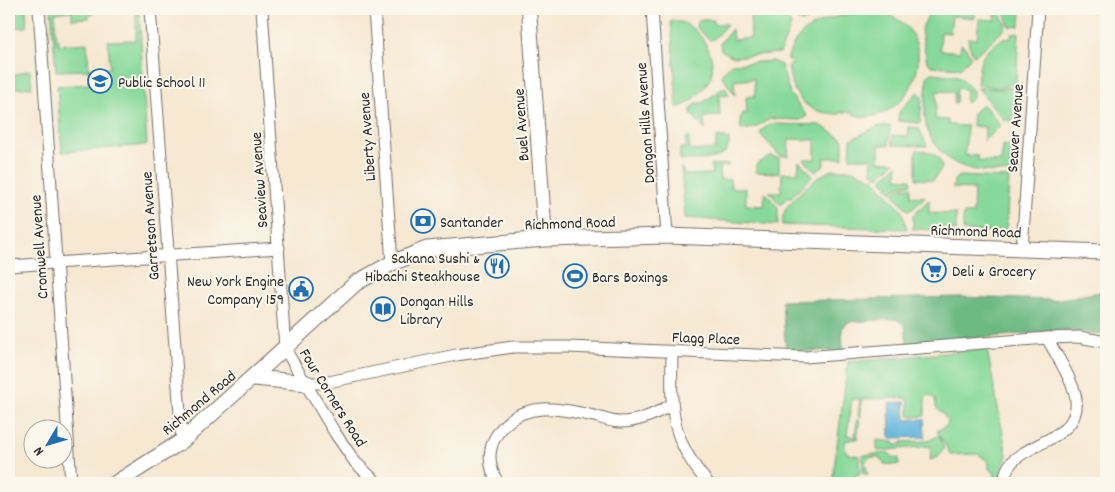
<svg xmlns="http://www.w3.org/2000/svg" width="1115" height="492" font-family="Dekko,sans-serif">
<rect width="100%" height="100%" fill="#fbf7ec"/>
<filter id="ink" filterUnits="userSpaceOnUse"><feTurbulence type="fractalNoise" baseFrequency=".02" numOctaves="2"/><feDisplacementMap in="SourceGraphic" scale="10" xChannelSelector="R" yChannelSelector="G"/><feConvolveMatrix kernelMatrix="1 2 1 2 8 2 1 2 1" color-interpolation-filters="sRGB"/></filter>
<filter id="wash" filterUnits="userSpaceOnUse"><feTurbulence type="fractalNoise" baseFrequency=".0096" numOctaves="4" result="noise"/><feDisplacementMap in="SourceGraphic" scale="20" xChannelSelector="R" yChannelSelector="G"/><feGaussianBlur stdDeviation="1.12" result="paint"/><feColorMatrix in="noise" values="0 0 0 0 0 0 0 0 0 0 0 0 0 0 0 0 0 1.4 0 .05"/><feComposite in="paint" operator="in"/></filter>
<g filter="url(#wash)">
<rect width="100%" height="100%" fill="#f6e8d1"/>
<!-- green -->
<g fill="#86d99a" stroke="#588262">
<polygon points="9,9 26,9 27,27 12,28 12,22 9,22"/>
<polygon points="51,9 93,9 93,14 89,15 89,18 72,19 72,11 55,13 56,40 59,40 59,45 87,43 89,69 110,68 108,41 136,40 136,9 139,9 147,145 62,152 57,86 89,84 89,70 56,71"/>
<polygon points="750,9 783,9 791,25 780,53 733,57 721,50 720,43 732,29 733,40 751,38"/>
<polygon points="789,9 827,9 826,13 802,22 795,19"/>
<polygon points="931,9 975,9 975,18 952,16 950,33 941,32 940,50 960,52 961,44 966,48 971,57 960,68 932,66 927,62 921,30"/>
<polygon points="996,9 1006,24 1005,29 974,56 969,45 968,38 977,39 979,19 995,20"/>
<polygon points="1002,9 1021,9 1020,26 1010,27"/>
<path d="M867 12C941 12 929 108 868 117 862 118 860 115 854 115V113L841 112 840 114C808 114 792 100 788 65H792V60H787C796 23 834 15 867 12Z"/>
<polygon points="699,20 713,20 713,24 727,24 714,39 710,40 697,28 696,24"/>
<path d="M671 21C696 19 718 54 711 77 704 89 691 106 677 107Z"/>
<path d="M1019 33 1016 83 998 88 977 85C980 58 980 55 1002 39L1005 37 1006 39 1012 37 1011 34Z"/>
<polygon points="772,61 781,65 790,94 807,116 801,120 770,119 754,128 741,130 740,119 743,113 747,113 746,97 755,96 754,79 734,81 735,95 721,75 731,64"/>
<polygon points="30,70 32,87 9,89 9,76"/>
<path d="M932 73 959 76 974 92 972 94 974 97 967 103 965 99 966 89 957 88 956 103 954 104V92L937 91 935 119 948 120V125L967 126 965 155 978 156V161L1001 162 1003 145 1011 146 1010 173C981 171 954 172 936 145 932 139 927 132 926 124 923 110 927 92 927 77Z"/>
<polygon points="725,87 729,95 719,96 720,116 704,117 705,130 691,113 691,109 696,103 702,103"/>
<polygon points="1016,87 1013,121 1004,120 978,88 998,89"/>
<polygon points="917,92 922,96 920,123 898,121 899,112"/>
<polygon points="983,104 1001,125 984,141 985,127 972,126 973,113"/>
<polygon points="771,124 820,125 843,139 843,158 824,158 824,165 815,172 804,159 815,159 815,140 789,139 788,156 780,156 760,134 764,128"/>
<polygon points="879,126 890,126 889,145 879,145 879,161 895,162 878,177 872,172 871,158 850,158 851,139"/>
<polygon points="909,127 919,128 927,146 892,145 892,135 908,136"/>
<path d="M689 137 690 151 716 149V138L725 137 726 140 729 139C731 164 697 159 680 160V148H686V138Z"/>
<path d="M916 150C930 151 940 153 942 168L933 180 916 179Z"/>
<polygon points="770,156 779,158 779,173 755,172 757,164"/>
<polygon points="799,161 813,176 789,199 787,197 781,205 769,192 781,192 782,173 798,173"/>
<polygon points="728,164 729,166 719,167 720,180 730,179 731,188 746,188 746,205 764,206 765,193 778,207 778,225 685,218 681,167 685,175 712,174 711,165"/>
<polygon points="898,164 897,178 911,179 911,184 901,185 892,192 887,187 888,185 881,180"/>
<path d="M832 170H853L874 179 902 211 907 229 782 225C783 221 782 216 784 213 788 201 819 174 832 170Z"/>
<polygon points="959,176 1009,178 1006,232 963,231 963,214 973,214 974,189 953,188 954,180"/>
<polygon points="902,187 911,187 911,196 926,197 911,210 908,210 893,194"/>
<polygon points="929,200 929,213 956,214 956,231 913,229 913,215"/>
<polygon points="987,349 1007,456 1002,469 1002,483 994,483 995,473 989,469 989,462 978,454 951,455 937,431 947,425 948,420 936,407 935,399 929,395 925,399 925,416 912,417 909,415 909,402 906,398 861,399 861,417 858,416 860,399 852,399 847,435 855,437 857,419 860,421 857,439 845,441 846,453 859,456 860,475 855,475 855,481 832,483 848,362"/>
<polygon points="939,435 944,449 938,457 930,460 931,446 878,451 877,449 877,440 894,442 895,445 902,444 902,442 928,441"/>
<polygon points="889,453 893,457 899,458 899,465 884,464 879,457 870,457 865,462 868,474 863,474 862,455"/>
</g>
<!-- forest -->
<polygon fill="#6cb982" stroke="#4c7256" points="1106,291 1106,335 1064,330 907,345 905,325 896,319 849,322 842,328 843,350 786,352 782,301 958,297 1054,300"/>
<!-- water -->
<polygon fill="#60b5dd" stroke="#467084" points="905,402 906,420 924,419 925,437 890,438 889,403"/>
</g>
<g filter="url(#ink)">
<g fill="none" stroke-linecap="round" stroke-linejoin="round">
<!-- minor casing -->
<g stroke="#726d65" stroke-width="13">
<g id="minor">
<polyline points="39,9 71,483"/>
<polyline points="150,9 182,441"/>
<polyline points="262,9 285,349 335,433 355,462 377,483"/>
<polyline points="374,9 392,263"/>
<polyline points="652,9 667,236"/>
<polyline points="1022,249 1038,9"/>
<polyline points="9,266 279,248"/>
<path d="M672 353C671 409 669 438 708 483"/>
<polyline points="307,383 324,383 456,355 513,347 568,347 805,357 1047,338 1079,337 1106,342"/>
<path d="M498 483C489 468 487 451 496 436 519 399 558 408 594 416 602 418 611 422 620 422 639 422 655 414 671 405"/>
<path d="M1005 483C1001 439 1088 448 1075 394 1070 375 1056 355 1047 338"/>
</g>
</g>
<!-- tertiary casing -->
<g stroke="#726d65" stroke-width="16">
<polyline id="tertiary" points="529,9 545,239"/>
</g>
<!-- secondary casing -->
<g stroke="#726d65" stroke-width="17">
<g id="secondary">
<polyline points="254,378 307,383"/>
<polyline points="116,483 182,441 356,283 392,263 427,249 545,239 667,236 1106,252"/>
</g>
</g>
<!-- minor -->
<use href="#minor" stroke="#fff" stroke-width="11"/>
<!-- tertiary -->
<use href="#tertiary" stroke="#fff" stroke-width="14"/>
<!-- secondary -->
<use href="#secondary" stroke="#fff" stroke-width="15"/>
</g>
</g>
<!-- icons -->
<defs>
<g id="school-ring" transform="scale(1.25)"><circle r="9.5" fill="#fbf7ec" stroke="#1f6fb2" stroke-width="1.5"/><path d="M0-5L7-2L0 1L-7-2ZM-4 1L0 2.5L4 1V4Q0 6-4 4Z" fill="#1f6fb2"/></g>
<g id="bank-ring" transform="scale(1.25)"><circle r="9.5" fill="#fbf7ec" stroke="#1f6fb2" stroke-width="1.5"/><path d="M-6-4H6V4H-6ZM0-2.3a2.3 2.3 0 1 0 0 4.6a2.3 2.3 0 1 0 0-4.6Z" fill="#1f6fb2"/></g>
<g id="restaurant-ring" transform="scale(1.25)"><circle r="9.5" fill="#fbf7ec" stroke="#1f6fb2" stroke-width="1.5"/><path d="M-5-6h1v4h1v-4h1v4h1v-4h1v5L-1.5 .5V6h-2V.5L-5-1ZM5-6V6H3V1.5H1.5Q1.5-4 5-6Z" fill="#1f6fb2"/></g>
<g id="supermarket-ring" transform="scale(1.25)"><circle r="9.5" fill="#fbf7ec" stroke="#1f6fb2" stroke-width="1.5"/><path d="M-6-5.5h2.5l.6 2H6L4.5 2H-2.5L-4.4-4H-6ZM-1.5 3.2a1.3 1.3 0 1 0 .1 0ZM3 3.2a1.3 1.3 0 1 0 .1 0Z" fill="#1f6fb2"/></g>
<g id="stadium-ring" transform="scale(1.25)"><circle r="9.5" fill="#fbf7ec" stroke="#1f6fb2" stroke-width="1.5"/><path d="M0-5a6.5 5 0 1 0 0 10a6.5 5 0 1 0 0-10ZM-3.5-1.8h7v3.6h-7Z" fill="#1f6fb2"/></g>
<g id="civic-ring" transform="scale(1.25)"><circle r="9.5" fill="#fbf7ec" stroke="#1f6fb2" stroke-width="1.5"/><path d="M-.6-6.5H3V-4.5H.6V-3L4-1V1h2V6H-6V1h2V-1L-.6-3ZM-1.2 2.5V6h2.4V2.5Z" fill="#1f6fb2"/></g>
<g id="library-ring" transform="scale(1.25)"><circle r="9.5" fill="#fbf7ec" stroke="#1f6fb2" stroke-width="1.5"/><path d="M-6-4Q-3-5.5-.7-3.5V5Q-3 3-6 4ZM6-4Q3-5.5 .7-3.5V5Q3 3 6 4Z" fill="#1f6fb2"/></g>
</defs>
<g fill-rule="evenodd">
<use href="#school-ring" x="100" y="81"/>
<use href="#bank-ring" x="423" y="221"/>
<use href="#restaurant-ring" x="497" y="266"/>
<use href="#supermarket-ring" x="934" y="270"/>
<use href="#stadium-ring" x="575" y="276"/>
<use href="#civic-ring" x="301" y="289"/>
<use href="#library-ring" x="383" y="309"/>
</g>
<g text-anchor="middle" stroke-width="4" stroke-linejoin="round" paint-order="stroke">
<!-- poi labels -->
<g font-size="16" fill="#2b2b2b" stroke="#fbf7ec" text-anchor="start">
<text x="118" y="87">Public School 11</text>
<text x="440" y="227">Santander</text>
<text x="480" y="263" text-anchor="end">Sakana Sushi &amp;<tspan x="480" dy="18">Hibachi Steakhouse</tspan></text>
<text x="952" y="276">Deli &amp; Grocery</text>
<text x="592" y="282">Bars Boxings</text>
<text x="284" y="286" text-anchor="end">New York Engine<tspan x="284" dy="18">Company 159</tspan></text>
<text x="400" y="306">Dongan Hills<tspan x="400" dy="18">Library</tspan></text>
</g>
<!-- street labels -->
<g font-size="16" fill="#2b2b2b" stroke="#fbf7ec">
<text transform="translate(644 123) rotate(-94)" y="6">Dongan Hills Avenue</text>
<text transform="translate(520 125) rotate(-94)" y="6">Buel Avenue</text>
<text transform="translate(1014 128) rotate(-86)" y="6">Seaver Avenue</text>
<text transform="translate(366 137) rotate(-94)" y="6">Liberty Avenue</text>
<text transform="translate(258 180) rotate(-94)" y="6">Seaview Avenue</text>
<text transform="translate(570 222) rotate(-2)" y="6">Richmond Road</text>
<text transform="translate(149 226) rotate(-94)" y="6">Garretson Avenue</text>
<text transform="translate(976 230) rotate(2)" y="6">Richmond Road</text>
<text transform="translate(38 247) rotate(-94)" y="6">Cromwell Avenue</text>
<text transform="translate(706 337) rotate(2)" y="6">Flagg Place</text>
<text transform="translate(334 397) rotate(58)" y="6">Four Corners Road</text>
<text transform="translate(198 402) rotate(-40)" y="6">Richmond Road</text>
</g>
</g>
<!-- margin -->
<rect width="1115" height="492" fill="none" stroke="#fbf7ec" stroke-width="30"/>
<!-- north arrow -->
<g transform="translate(48 444) rotate(232)"><circle r="24" fill="#fbf7ec" stroke="#a8a59f"/>
<path d="M0-4L9 19L0 12L-9 19Z" fill="#1f6fb2"/>
<text y="-8" font-size="14" font-weight="bold" text-anchor="middle" fill="#2b2b2b">N</text>
</g>
</svg>
